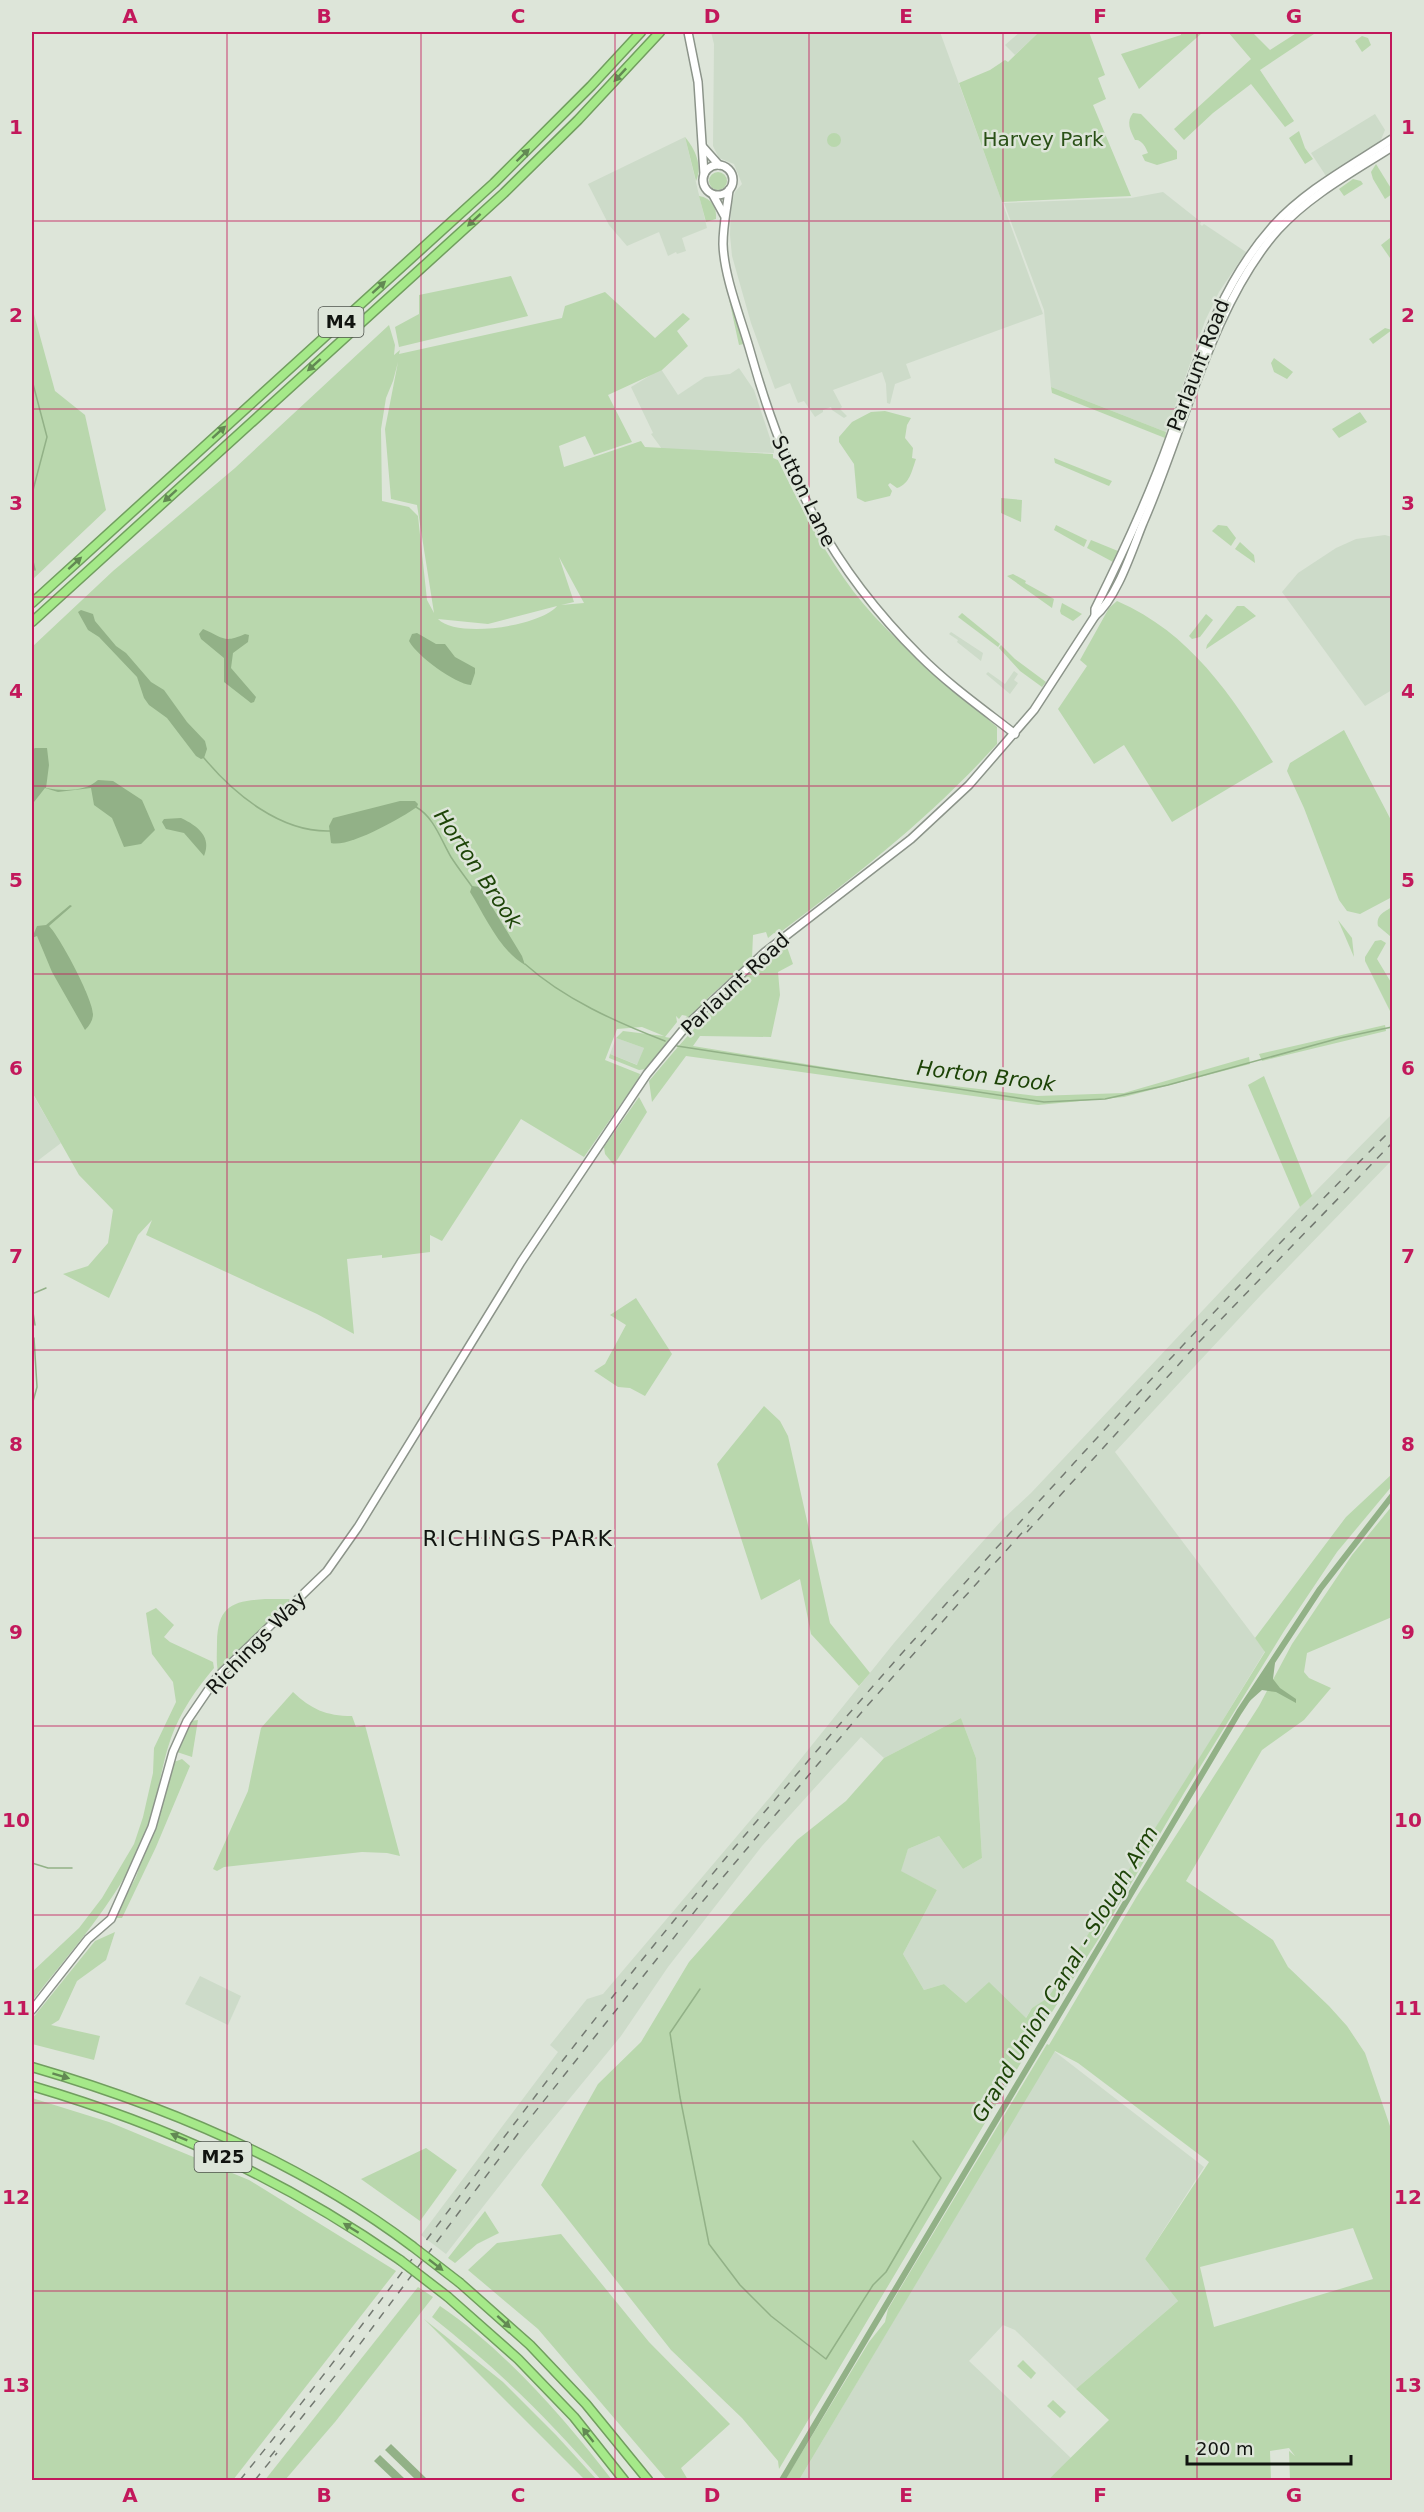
<svg xmlns="http://www.w3.org/2000/svg" width="1424" height="2512" font-family="'DejaVu Sans',sans-serif">
<rect width="100%" height="100%" fill="#dde5d9"/>
<!-- built -->
<g fill="#cddbc9">
<polygon points="711,32 940,32 1043,314 906,364 911,378 895,384 890,404 887,403 886,384 882,372 833,390 842,407 840,409 847,416 844,418 832,410 831,407 823,410 823,412 815,417 804,401 798,403 790,383 775,389 751,323 732,256 730,235 731,206 735,192 742,184 734,164 719,158 713,146 714,44"/>
<polygon points="1020,32 1039,32 1015,55 1005,45"/>
<polygon points="1375,114 1385,130 1380,142 1326,176 1311,153"/>
<polygon points="685,137 707,228 682,238 686,251 677,254 676,252 668,256 659,232 627,246 609,225 588,184"/>
<polygon points="1163,192 1201,222 1200,224 1202,226 1204,224 1246,252 1219,292 1205,321 1166,432 1051,387 1044,310 1004,203 1131,198"/>
<polygon points="739,368 754,390 774,450 774,453 662,449 651,434 653,433 631,387 661,369 678,395 705,377 730,374"/>
<polygon points="1385,535 1392,537 1392,690 1365,706 1282,592 1298,573 1336,548 1356,539"/>
<polygon points="951,632 983,653 981,661 957,642 958,640 949,634"/>
<polygon points="1014,671 1018,674 1014,680 1018,683 1010,694 986,674 988,672 1005,684"/>
<polygon points="616,1038 644,1048 638,1065 610,1054"/>
<polygon points="32,1093 61,1143 32,1165"/>
<polygon points="1392,1114 1392,1160 1261,1295 1115,1452 1265,1651 1146,1846 1123,1878 1048,1999 1032,2008 1025,2019 966,2003 944,1984 924,1990 903,1954 937,1890 900,1871 908,1849 939,1836 963,1869 982,1858 976,1758 961,1718 884,1758 861,1737 762,1846 668,1967 621,2036 525,2153 446,2254 421,2235 558,2052 550,2045 587,1999 603,1994 771,1796 894,1643 942,1587 1002,1520 1031,1493 1300,1207"/>
<polygon points="200,1976 241,1996 228,2025 185,2004"/>
<polygon points="1054,2051 1204,2167 1145,2259 1178,2301 1076,2389 1015,2330 1003,2325 969,2361 1071,2458 1048,2480 799,2480"/>
</g>
<!-- green -->
<g fill="#b9d7ad" fill-rule="evenodd">
<polygon points="1039,32 1089,32 1105,75 1098,78 1106,99 1093,105 1131,196 1002,202 959,83 990,70 1005,60 1008,62"/>
<polygon points="1181,32 1203,32 1139,89 1121,54 1181,35"/>
<polygon points="1228,32 1252,32 1270,50 1298,32 1317,32 1260,70 1294,121 1285,127 1251,84 1213,113 1184,140 1174,129 1251,59"/>
<polygon points="1362,36 1368,38 1371,45 1362,52 1355,41"/>
<path d="M1133 113 1141 114 1177 151V159L1157 165 1145 161 1142 155 1148 153C1146 148 1142 139 1135 140 1130 130 1126 122 1133 113Z"/>
<polygon points="1299,131 1305,148 1313,159 1305,164 1289,138"/>
<circle cx="834" cy="140" r="7"/>
<path d="M685 137C695 149 703 166 696 181Z"/>
<polygon points="1376,164 1392,190 1392,194 1385,199 1373,179 1371,172"/>
<circle cx="718" cy="181" r="9"/>
<polygon points="1353,179 1361,181 1363,184 1344,196 1339,189"/>
<path d="M699 196C712 198 717 208 716 219L706 222Z"/>
<polygon points="1390,238 1392,238 1392,256 1390,258 1381,245"/>
<polygon points="511,276 528,316 399,347 395,327 419,314 419,295"/>
<path d="M605 292 655 338 683 313 690 319 677 331 688 346 662 370 608 395 632 442 594 455 585 436 559 446 564 467 641 441 645 447 773 454V458L778 460C804 514 833 571 874 616 912 657 955 691 997 727V744C929 819 858 874 778 934L774 933 768 938 766 932 753 935 752 958 709 997 646 1069 639 1070 609 1058 610 1054 637 1065 644 1048 616 1038 623 1031 664 1036 642 1027 617 1029 605 1060 640 1074 639 1078 584 1157 521 1119 442 1241 430 1235V1252L382 1258V1255L347 1259 354 1334 317 1314 146 1235 152 1220 138 1235 109 1298 63 1274 88 1266 108 1243 113 1210 79 1175 32 1092V647L113 571 235 468 389 325 395 345 394 355 400 350 399 354 562 318 565 306ZM398 362 385 429 391 499 417 505 434 613 427 600 418 516 409 507 382 501 381 429 386 398 393 381ZM559 557 584 603 561 605 574 602ZM557 606C541 626 457 639 438 619L488 624ZM682 1015 687 1016 671 1038 665 1037 677 1022 676 1016 679 1019Z"/>
<polygon points="729,299 732,300 744,344 739,345"/>
<polygon points="32,307 55,391 85,415 106,510 32,580"/>
<polygon points="1385,328 1392,330 1373,344 1369,339"/>
<polygon points="1274,358 1293,372 1287,379 1274,372 1271,363"/>
<polygon points="1051,387 1166,432 1165,438 1052,393"/>
<path d="M885 411 911 418 907 425 905 438 913 448 912 458 916 459C912 470 910 484 897 488L890 483 888 485 892 491 890 496 865 502 857 498 854 464 839 442V437L852 422 871 412Z"/>
<polygon points="1360,412 1367,422 1339,438 1332,429"/>
<polygon points="1054,458 1112,481 1109,486 1055,463"/>
<polygon points="1001,498 1022,500 1021,522 1001,513"/>
<polygon points="1056,525 1087,540 1084,547 1054,530"/>
<polygon points="1218,525 1227,526 1236,538 1231,546 1212,531"/>
<polygon points="1091,540 1118,551 1113,562 1087,548"/>
<polygon points="1240,542 1254,555 1255,563 1235,549"/>
<polygon points="1013,574 1026,581 1025,583 1054,599 1052,608 1007,576"/>
<path d="M1117 601C1191 633 1232 696 1273 762L1172 822 1124 745 1094 764 1058 709 1087 666 1080 660 1109 608Z"/>
<polygon points="1062,603 1082,614 1073,621 1061,614 1060,611"/>
<polygon points="1237,606 1244,606 1256,616 1206,649 1207,645"/>
<polygon points="962,613 1000,644 998,647 958,617"/>
<polygon points="1206,614 1213,620 1200,637 1192,639 1189,636"/>
<polygon points="1001,645 1015,659 1046,682 1042,687 1020,671 999,648"/>
<polygon points="1344,730 1392,822 1392,897 1360,914 1347,911 1339,900 1304,808 1287,771 1290,763"/>
<path d="M1392 907V931L1390 936 1378 926C1376 915 1384 912 1392 907Z"/>
<polygon points="1338,920 1352,938 1354,957"/>
<polygon points="1381,940 1386,943 1377,959 1392,984 1392,1015 1365,961 1365,957 1375,941"/>
<path d="M786 944 793 964 778 972 780 995 771 1037 700 1036 693 1046 905 1080 1037 1096 1124 1093 1249 1057 1250 1064 1124 1097 1038 1105 686 1056 652 1102 649 1081C690 1032 734 981 786 944Z"/>
<polygon points="1385,1025 1386,1031 1262,1061 1259,1054"/>
<polygon points="1264,1076 1312,1196 1300,1207 1248,1085"/>
<polygon points="639,1097 647,1112 614,1165 605,1154 604,1147"/>
<polygon points="636,1298 672,1354 645,1396 630,1388 618,1387 594,1371 605,1364 626,1325 610,1315"/>
<polygon points="764,1406 780,1421 788,1436 830,1623 870,1673 859,1686 811,1634 800,1579 761,1600 717,1464"/>
<path d="M1392 1474V1486L1337 1552 1284 1631 1184 1793 1101 1935 1038 2034 779 2469 778 2461 742 2418 671 2350 541 2185 598 2084 641 2042 689 1962 797 1840 846 1801 884 1758 961 1718 976 1758 982 1858 963 1869 939 1836 908 1849 901 1871 937 1890 903 1954 924 1990 944 1984 966 2003 989 1982 1026 2018 1032 2008 1048 1998C1120 1883 1194 1768 1265 1652L1255 1638 1346 1517Z"/>
<path d="M1392 1506V1617L1307 1653 1304 1672 1309 1678 1331 1688 1304 1720 1262 1750 1186 1881 1273 1940 1288 1967 1329 2006 1347 2026 1365 2053 1392 2132V2479L1290 2480 1289 2451 1295 2456 1289 2448 1270 2451 1271 2480H1048L1109 2420 1076 2389 1178 2301 1145 2259 1209 2162 1078 2063 1055 2051 799 2480H785L869 2342 885 2322 888 2309 910 2272 1047 2044 1049 2045 1137 1896 1259 1706 1292 1644 1352 1555ZM1353 2228 1373 2279 1214 2327 1200 2267Z"/>
<path d="M265 1599H292L218 1671C216 1662 217 1652 217 1642 218 1606 232 1601 265 1599Z"/>
<path d="M156 1608 174 1625 164 1637 170 1642 213 1662 214 1668C197 1688 180 1712 171 1738 159 1772 157 1810 142 1844 115 1903 71 1951 32 2001V1972L79 1928 102 1898 134 1844 143 1817 153 1773 154 1748 176 1702 173 1682 152 1654 146 1613Z"/>
<path d="M293 1692C311 1709 326 1716 352 1716L356 1727 365 1725 400 1856 387 1853 362 1852 224 1867 217 1871 213 1869 248 1791 261 1728Z"/>
<polygon points="198,1720 192,1757 177,1752 190,1721"/>
<polygon points="182,1759 190,1766 156,1847 122,1918 114,1918 136,1877 174,1762"/>
<polygon points="115,1932 106,1960 77,1981 59,2020 51,2025 100,2036 94,2060 32,2044 32,2019 95,1941"/>
<polygon points="32,2098 109,2122 249,2180 396,2271 233,2480 32,2480"/>
<polygon points="426,2148 457,2170 420,2221 361,2179"/>
<polygon points="485,2211 499,2233 477,2244 455,2263 448,2258"/>
<polygon points="561,2234 649,2342 730,2424 681,2468 688,2480 667,2480 538,2329 468,2270 497,2243"/>
<polygon points="418,2287 433,2297 335,2422 285,2480 265,2480"/>
<path d="M440 2306C504 2349 565 2419 612 2480H601C550 2420 494 2366 432 2317Z"/>
<polygon points="424,2319 503,2382 556,2435 597,2480 585,2480"/>
<polygon points="1023,2360 1036,2373 1031,2379 1017,2366"/>
<polygon points="1053,2400 1066,2412 1060,2418 1047,2406"/>
</g>
<!-- water -->
<g fill="#92b187">
<polygon points="81,610 93,614 95,621 116,646 126,653 151,682 164,690 187,722 205,741 207,749 204,758 201,759 196,756 167,718 149,705 144,698 137,677 99,637 88,630 78,612"/>
<path d="M203 629C223 637 223 644 245 634L249 635 248 642 233 653 231 668 256 697 254 702 251 703 224 682V658L201 639 199 634Z"/>
<path d="M417 633 436 644H445L455 657 475 668V673L471 685C455 684 417 656 409 641L412 634Z"/>
<path d="M35 748H47L49 765 46 788C63 791 85 792 98 780L113 781 142 800 155 830 141 844 124 847 112 818 94 805 91 788 58 792 45 788 34 802 32 800V750Z"/>
<path d="M400 801H415L418 804 417 807C401 818 349 848 331 843L329 826 333 818Z"/>
<path d="M181 818C198 826 212 837 204 856L184 833 166 829 162 822 164 819Z"/>
<path d="M472 886 480 887 522 956 525 965C500 951 485 916 470 892Z"/>
<path d="M70 905 72 906 49 926C60 937 93 999 93 1014 93 1020 90 1025 85 1030L52 972 37 936 32 938 37 926 46 925Z"/>
<polygon points="1276,1655 1273,1679 1280,1688 1296,1699 1296,1703 1276,1692 1262,1690 1243,1707"/>
<polygon points="391,2444 428,2480 416,2480 385,2450"/>
<polygon points="380,2455 406,2480 394,2480 374,2461"/>
</g>
<g fill="none" stroke-linecap="round" stroke-linejoin="round">
<!-- stream -->
<g stroke="#92b187" stroke-width="1.5">
<polyline points="32,380 47,437 32,494"/>
<polyline points="32,557 35,570"/>
<path d="M204 758C234 794 281 833 331 831"/>
<path d="M416 807C434 817 441 840 451 857 458 868 466 878 473 888"/>
<path d="M525 964C564 999 616 1022 665 1041"/>
<polyline points="677,1046 1044,1102 1105,1099 1168,1085 1340,1038 1392,1027"/>
<polyline points="32,1294 46,1288"/>
<polyline points="32,1306 35,1325"/>
<polyline points="32,1405 37,1387 34,1338"/>
<polyline points="32,1863 48,1868 72,1868"/>
<polyline points="700,1989 670,2033 680,2097 709,2244 740,2285 771,2316 826,2359 873,2285 886,2272 941,2178 913,2141"/>
</g>
<!-- canal -->
<polyline stroke="#92b187" stroke-width="6" points="782,2480 1239,1712 1320,1589 1392,1496"/>
<!-- secondary casing -->
<g stroke="#8c948a" stroke-width="10">
<g id="secondary">
<polyline points="688,32 698,82 704,174"/>
<polyline points="703,147 719,165"/>
<circle cx="718" cy="180" r="15"/>
<path d="M729 190C727 208 723 225 723 244 724 278 742 321 751 354 785 475 830 567 920 656 949 685 983 709 1015 734"/>
<polyline points="713,195 724,215"/>
<path d="M1095 616C1117 598 1132 550 1143 523 1183 432 1212 304 1278 230 1310 195 1353 172 1392 147"/>
<path d="M32 2010 88 1939 111 1919 152 1827 173 1752 187 1721 217 1677 327 1571 358 1527 521 1262 647 1074 688 1024 765 952 911 839 969 785 1034 710 1095 616V609C1123 553 1149 497 1170 438 1197 363 1218 288 1272 227 1305 190 1351 166 1392 139"/>
</g>
</g>
<!-- highway casing -->
<g stroke="#719e5f" stroke-width="11">
<g id="highway">
<polyline points="32,603 494,183 591,86 641,32"/>
<polyline points="32,622 504,193 578,120 660,32"/>
<path d="M32 2067C166 2106 299 2161 412 2246"/>
<path d="M32 2086C168 2126 283 2179 400 2260"/>
<polyline points="460,2283 530,2345 586,2404 648,2480"/>
<polyline points="448,2297 518,2359 574,2417 624,2480"/>
</g>
</g>
<!-- secondary -->
<use href="#secondary" stroke="#fff" stroke-width="7"/>
<!-- highway -->
<use href="#highway" stroke="#a5e989" stroke-width="8"/>
<!-- rail -->
<g stroke="#737971" stroke-width="1.5" stroke-dasharray="8 8" stroke-linecap="butt">
<polyline points="1027,1532 1200,1341 1392,1143"/>
<polyline points="270,2457 351,2356 523,2127 703,1901 866,1707 1029,1525"/>
<path d="M240 2480C381 2307 509 2124 650 1950 779 1791 915 1636 1054 1485 1164 1364 1276 1245 1392 1129"/>
<polyline points="255,2480 277,2453"/>
</g>
<!-- highway-bridge casing -->
<g stroke="#719e5f" stroke-width="11" stroke-linecap="butt">
<g id="highway-bridge">
<polyline points="412,2246 460,2283"/>
<polyline points="400,2260 448,2297"/>
</g>
</g>
<!-- highway-bridge -->
<use href="#highway-bridge" stroke="#a5e989" stroke-width="8"/>
</g>
<!-- one-way arrows -->
<defs><path id="oneway-solid" d="M-6-.8H1V-3.2L6.5 0L1 3.2V.8H-6Z" transform="scale(1.5)"/></defs>
<g fill="#628953">
<use href="#oneway-solid" transform="translate(620 75) rotate(133)"/>
<use href="#oneway-solid" transform="translate(523 155) rotate(-44)"/>
<use href="#oneway-solid" transform="translate(474 220) rotate(137)"/>
<use href="#oneway-solid" transform="translate(379 287) rotate(-42)"/>
<use href="#oneway-solid" transform="translate(314 365) rotate(138)"/>
<use href="#oneway-solid" transform="translate(219 432) rotate(-42)"/>
<use href="#oneway-solid" transform="translate(170 496) rotate(138)"/>
<use href="#oneway-solid" transform="translate(75 563) rotate(-42)"/>
<use href="#oneway-solid" transform="translate(61 2076) rotate(17)"/>
<use href="#oneway-solid" transform="translate(179 2137) rotate(-158)"/>
<use href="#oneway-solid" transform="translate(351 2228) rotate(-148)"/>
<use href="#oneway-solid" transform="translate(436 2265) rotate(38)"/>
<use href="#oneway-solid" transform="translate(504 2322) rotate(42)"/>
<use href="#oneway-solid" transform="translate(588 2435) rotate(-128)"/>
</g>
<!-- grid -->
<path fill="none" stroke="#c2185b" stroke-width="1.5" stroke-opacity="0.55" d="M227 32V2480M421 32V2480M615 32V2480M809 32V2480M1003 32V2480M1197 32V2480M32 221H1392M32 409H1392M32 597H1392M32 786H1392M32 974H1392M32 1162H1392M32 1350H1392M32 1538H1392M32 1726H1392M32 1915H1392M32 2103H1392M32 2291H1392"/>
<g text-anchor="middle" stroke-width="5" stroke-linejoin="round" paint-order="stroke">
<!-- shield labels -->
<g fill="#dde5d9" stroke="#4e534c" stroke-width="1.5">
<rect x="318.5" y="307" width="45" height="30" rx="4.5"/>
<rect x="194.5" y="2142" width="57" height="30" rx="4.5"/>
</g>
<g font-size="18" font-weight="bold" fill="#111410">
<text x="341" y="328">M4</text>
<text x="223" y="2163">M25</text>
</g>
<!-- park labels -->
<g font-size="20" fill="#295016" stroke="#dde5d9">
<text x="1043" y="146">Harvey Park</text>
</g>
<!-- street labels -->
<g font-size="20" fill="#111410" stroke="#dde5d9">
<text transform="translate(1198 365) rotate(-69)" y="7">Parlaunt Road</text>
<text transform="translate(804 491) rotate(64)" y="7">Sutton Lane</text>
<text transform="translate(735 984) rotate(-43)" y="7">Parlaunt Road</text>
<text transform="translate(256 1643) rotate(-46)" y="7">Richings Way</text>
</g>
<!-- water labels -->
<g font-size="21" font-style="italic" fill="#1d4407" stroke="#dde5d9">
<text transform="translate(478 869) rotate(56)" y="7">Horton Brook</text>
<text transform="translate(986 1076) rotate(7)" y="7">Horton Brook</text>
<text transform="translate(1065 1974) rotate(-59)" y="7">Grand Union Canal - Slough Arm</text>
</g>
<!-- quarter labels -->
<g font-size="22" letter-spacing="1.5" fill="#111410" stroke="#dde5d9">
<text x="518" y="1546">RICHINGS PARK</text>
</g>
</g>
<!-- border -->
<rect width="1424" height="2512" fill="none" stroke="#dde5d9" stroke-width="66"/>
<!-- scale -->
<path d="M1187 2455v9h164v-9" fill="none" stroke="#111410" stroke-width="3"/>
<text x="1196" y="2455" font-size="18" fill="#111410" stroke="#dde5d9" stroke-width="4.5" paint-order="stroke">200 m</text>
<rect x="33" y="33" width="1358" height="2446" fill="none" stroke="#c2185b" stroke-width="2"/>
<g font-size="20" text-anchor="middle" font-weight="bold" fill="#c2185b">
<text x="130" y="23">A</text>
<text x="324" y="23">B</text>
<text x="518" y="23">C</text>
<text x="712" y="23">D</text>
<text x="906" y="23">E</text>
<text x="1100" y="23">F</text>
<text x="1294" y="23">G</text>
<text x="16" y="134">1</text>
<text x="1408" y="134">1</text>
<text x="16" y="322">2</text>
<text x="1408" y="322">2</text>
<text x="16" y="510">3</text>
<text x="1408" y="510">3</text>
<text x="16" y="698">4</text>
<text x="1408" y="698">4</text>
<text x="16" y="887">5</text>
<text x="1408" y="887">5</text>
<text x="16" y="1075">6</text>
<text x="1408" y="1075">6</text>
<text x="16" y="1263">7</text>
<text x="1408" y="1263">7</text>
<text x="16" y="1451">8</text>
<text x="1408" y="1451">8</text>
<text x="16" y="1639">9</text>
<text x="1408" y="1639">9</text>
<text x="16" y="1827">10</text>
<text x="1408" y="1827">10</text>
<text x="16" y="2015">11</text>
<text x="1408" y="2015">11</text>
<text x="16" y="2204">12</text>
<text x="1408" y="2204">12</text>
<text x="16" y="2392">13</text>
<text x="1408" y="2392">13</text>
<text x="130" y="2502">A</text>
<text x="324" y="2502">B</text>
<text x="518" y="2502">C</text>
<text x="712" y="2502">D</text>
<text x="906" y="2502">E</text>
<text x="1100" y="2502">F</text>
<text x="1294" y="2502">G</text>
</g>
</svg>
